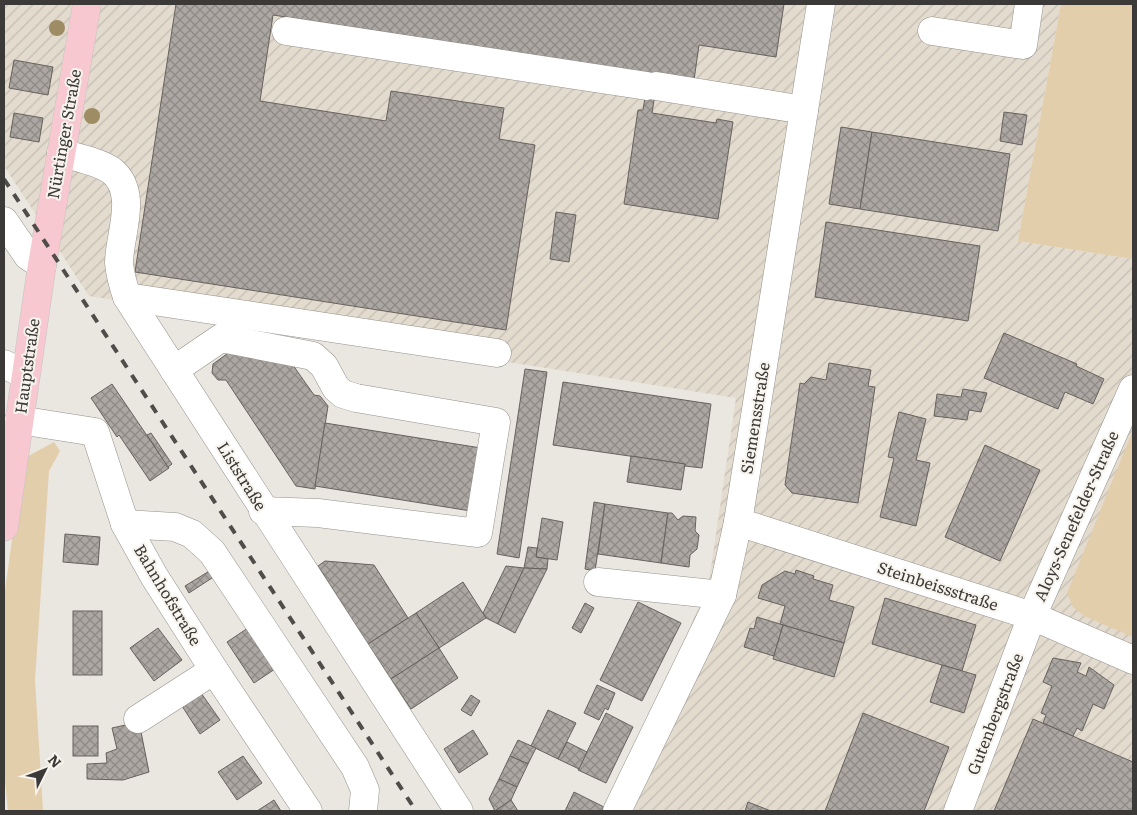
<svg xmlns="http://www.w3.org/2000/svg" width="1137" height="815" font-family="Literata,serif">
<defs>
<pattern id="industrial-furrows" width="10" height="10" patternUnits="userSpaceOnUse" patternTransform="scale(1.25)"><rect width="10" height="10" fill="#e3dbce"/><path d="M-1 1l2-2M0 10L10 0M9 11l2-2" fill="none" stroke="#c4bdb2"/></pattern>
<pattern id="building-cross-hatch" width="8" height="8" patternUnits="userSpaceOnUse" patternTransform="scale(1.25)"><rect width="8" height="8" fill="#aca7a2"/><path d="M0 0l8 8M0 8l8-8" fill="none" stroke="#8d8985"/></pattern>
</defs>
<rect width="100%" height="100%" fill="#eae6e0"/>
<!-- industrial -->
<polygon fill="url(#industrial-furrows)" points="4,4 1061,4 1018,241 1133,259 1133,811 615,811 709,581 736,398 89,296 4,166"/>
<!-- grass -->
<g fill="#e3ceab">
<polygon points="1061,4 1133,4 1133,259 1018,241"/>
<polygon points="1133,430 1133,637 1084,616 1073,607 1067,593"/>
<polygon points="54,442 60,451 49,471 35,680 43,811 8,811 4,771 4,598 23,459"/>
</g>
<!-- building -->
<g fill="url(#building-cross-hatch)" stroke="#67625e">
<polygon points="176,4 784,4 776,57 699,45 694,80 273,15 260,101 386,121 391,91 504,108 499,139 535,145 506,330 135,272"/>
<polygon points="14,60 53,67 48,95 9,88"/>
<polygon points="649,73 658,75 652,113 716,123 717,119 733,122 718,219 624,204 638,110 643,110"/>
<polygon points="1004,112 1027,115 1022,145 1000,141"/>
<polygon points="14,113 43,118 39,142 10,137"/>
<polygon points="841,127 872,132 860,209 829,204"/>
<polygon points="872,132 1010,154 998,231 860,209"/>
<polygon points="556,212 576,215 569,262 550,259"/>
<polygon points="826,222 980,246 968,321 815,297"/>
<polygon points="1004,333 1077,364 1076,366 1104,379 1093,404 1065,392 1058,409 984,378"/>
<polygon points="231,351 290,361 314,395 320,396 328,406 315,489 296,486 226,380 218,380 212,373 213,364"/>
<polygon points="829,363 871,370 868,386 875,387 858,503 792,493 785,485 800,383 804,384 811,377 826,380"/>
<polygon points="525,369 547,372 519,558 497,554"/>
<polygon points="563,382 711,404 702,468 685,466 685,464 553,445"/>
<polygon points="112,384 169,468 150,481 119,435 117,437 91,398"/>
<polygon points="963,389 987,393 981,412 969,410 967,420 934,416 937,394 961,397"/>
<polygon points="899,412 926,419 916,460 930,463 916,526 880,517 894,458 888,457"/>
<polygon points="325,423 481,448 471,511 315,486"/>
<polygon points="151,433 172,464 168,467 147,435"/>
<polygon points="985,445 1040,470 1000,561 945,537"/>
<polygon points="631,456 685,464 681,490 627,482"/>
<polygon points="594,502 605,504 595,571 585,569"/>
<polygon points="605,504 668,513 661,563 598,554"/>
<polygon points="668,513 672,513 678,520 683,516 696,517 695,531 699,535 697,549 690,555 689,567 661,563"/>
<polygon points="542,518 563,522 557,560 536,557"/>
<polygon points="65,534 100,537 98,565 63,562"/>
<polygon points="528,547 537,548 536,557 548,559 547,569 524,568"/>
<polygon points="325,561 374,565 408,618 368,644 318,566"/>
<polygon points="506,566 524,568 498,624 486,618 483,613"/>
<polygon points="524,568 547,569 515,633 498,624"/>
<polygon points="211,570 215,576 189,593 185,586"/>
<polygon points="796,570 814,576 813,579 833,585 829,600 854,607 844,643 780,624 785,606 758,598 762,585 785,571 795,574"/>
<polygon points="463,582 486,618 439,648 416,613"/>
<polygon points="885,598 976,625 962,671 872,644"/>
<polygon points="638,602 681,623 642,701 600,680"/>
<polygon points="585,603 594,608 581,633 572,628"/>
<rect x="73" y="611" width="29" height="64"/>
<polygon points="416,613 439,648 391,679 368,644"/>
<polygon points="757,617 783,625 774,656 744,647 750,628 754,629"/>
<polygon points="783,625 844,643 834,677 773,659"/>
<polygon points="158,628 182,660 154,681 130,648"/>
<polygon points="248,628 275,669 254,683 227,642"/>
<polygon points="439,648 458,678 411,709 391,679"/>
<polygon points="1053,658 1081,663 1077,672 1086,676 1089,667 1114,685 1104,709 1093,704 1082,731 1077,728 1073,736 1043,723 1046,715 1041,713 1052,686 1043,682"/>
<polygon points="942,665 976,675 964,713 930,702"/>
<polygon points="597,685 615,693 608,710 605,708 599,720 584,713"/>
<polygon points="201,693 220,720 200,734 182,706"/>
<polygon points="471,695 480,701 471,716 461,710"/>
<polygon points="548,710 576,723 558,759 531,746"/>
<polygon points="606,713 633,727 606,783 578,770"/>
<polygon points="863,713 949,747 924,811 825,811"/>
<polygon points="1033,719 1133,762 1133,811 994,811"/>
<polygon points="139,722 149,772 123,780 87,779 87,764 107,763 106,753 117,749 112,728"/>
<rect x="73" y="726" width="25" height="30"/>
<polygon points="473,730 488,754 459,773 444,749"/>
<polygon points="518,740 536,748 528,764 510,756"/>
<polygon points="567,742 587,752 579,769 558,759"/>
<polygon points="243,756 262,783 237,800 218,772"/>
<polygon points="510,756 528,764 517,787 499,779"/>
<polygon points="499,779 517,787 511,800 495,811 489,799"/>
<polygon points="574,792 604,807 602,811 565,811"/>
<polygon points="274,800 281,811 257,811"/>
<polygon points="511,800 518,811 495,811"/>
<polygon points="748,802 771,811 745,811"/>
</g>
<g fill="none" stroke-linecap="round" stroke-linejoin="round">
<!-- minor casing -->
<g stroke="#95918c" stroke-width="29">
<g id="minor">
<polyline points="286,31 647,86"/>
<polyline points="932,31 1023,45 1029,4"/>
<polyline points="656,86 804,110"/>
<path d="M61 153C75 157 100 162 112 171 139 193 119 235 119 263 120 276 123 285 127 297L459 811"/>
<polyline points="4,221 28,256 42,265"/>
<polyline points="127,297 497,353"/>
<polyline points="4,364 25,375"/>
<polyline points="174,370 221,338 313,356 324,366 336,388 343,394 356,398 496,422 478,533 318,513 263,511"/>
<polyline points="19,420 95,432 125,524 154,576 214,670 308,811"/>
<polyline points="738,522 1032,616 1133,660"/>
<polyline points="125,524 175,527 192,534 212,552 355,767 365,790 363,811"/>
<polyline points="598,582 722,595"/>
<polyline points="138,719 214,670"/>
<polyline points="617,811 722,595 738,522 821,4"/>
<polyline points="958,811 1032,616 1133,389"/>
</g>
</g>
<!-- major casing -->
<g stroke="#c4c4c3" stroke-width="29">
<polyline id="major" points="4,527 42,265 87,4"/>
</g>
<!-- minor -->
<use href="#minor" stroke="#fff" stroke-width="28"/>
<!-- major -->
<use href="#major" stroke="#f7c8cf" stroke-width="28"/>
<!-- rail -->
<polyline stroke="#4f4c4a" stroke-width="4" stroke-dasharray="9 9" stroke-linecap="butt" points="4,179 416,811"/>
</g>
<!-- trees -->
<g fill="#9e8c65">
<circle cx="57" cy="28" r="8"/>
<circle cx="92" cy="116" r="8"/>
</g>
<g text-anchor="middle" stroke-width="4" stroke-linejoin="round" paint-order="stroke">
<!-- street labels -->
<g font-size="16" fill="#3c3a38" stroke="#f7f3ed">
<text transform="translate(64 134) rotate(-80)" y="6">Nürtinger Straße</text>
<text transform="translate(27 366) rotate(-82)" y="6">Hauptstraße</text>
<text transform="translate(755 418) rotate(-81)" y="6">Siemensstraße</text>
<text transform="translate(242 476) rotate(58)" y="6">Liststraße</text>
<text transform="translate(1076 516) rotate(-66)" y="6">Aloys-Senefelder-Straße</text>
<text transform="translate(938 586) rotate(18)" y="6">Steinbeissstraße</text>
<text transform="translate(168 595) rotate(59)" y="6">Bahnhofstraße</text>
<text transform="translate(995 714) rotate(-69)" y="6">Gutenbergstraße</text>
</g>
</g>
<!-- border -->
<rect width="1137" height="815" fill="none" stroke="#3c3a38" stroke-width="10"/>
<!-- north arrow -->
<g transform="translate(45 770) rotate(48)" stroke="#f7f3ed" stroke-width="4" paint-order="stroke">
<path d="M0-4L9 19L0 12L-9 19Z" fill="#3c3a38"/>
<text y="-8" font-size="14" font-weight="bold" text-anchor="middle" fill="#3c3a38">N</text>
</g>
</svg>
